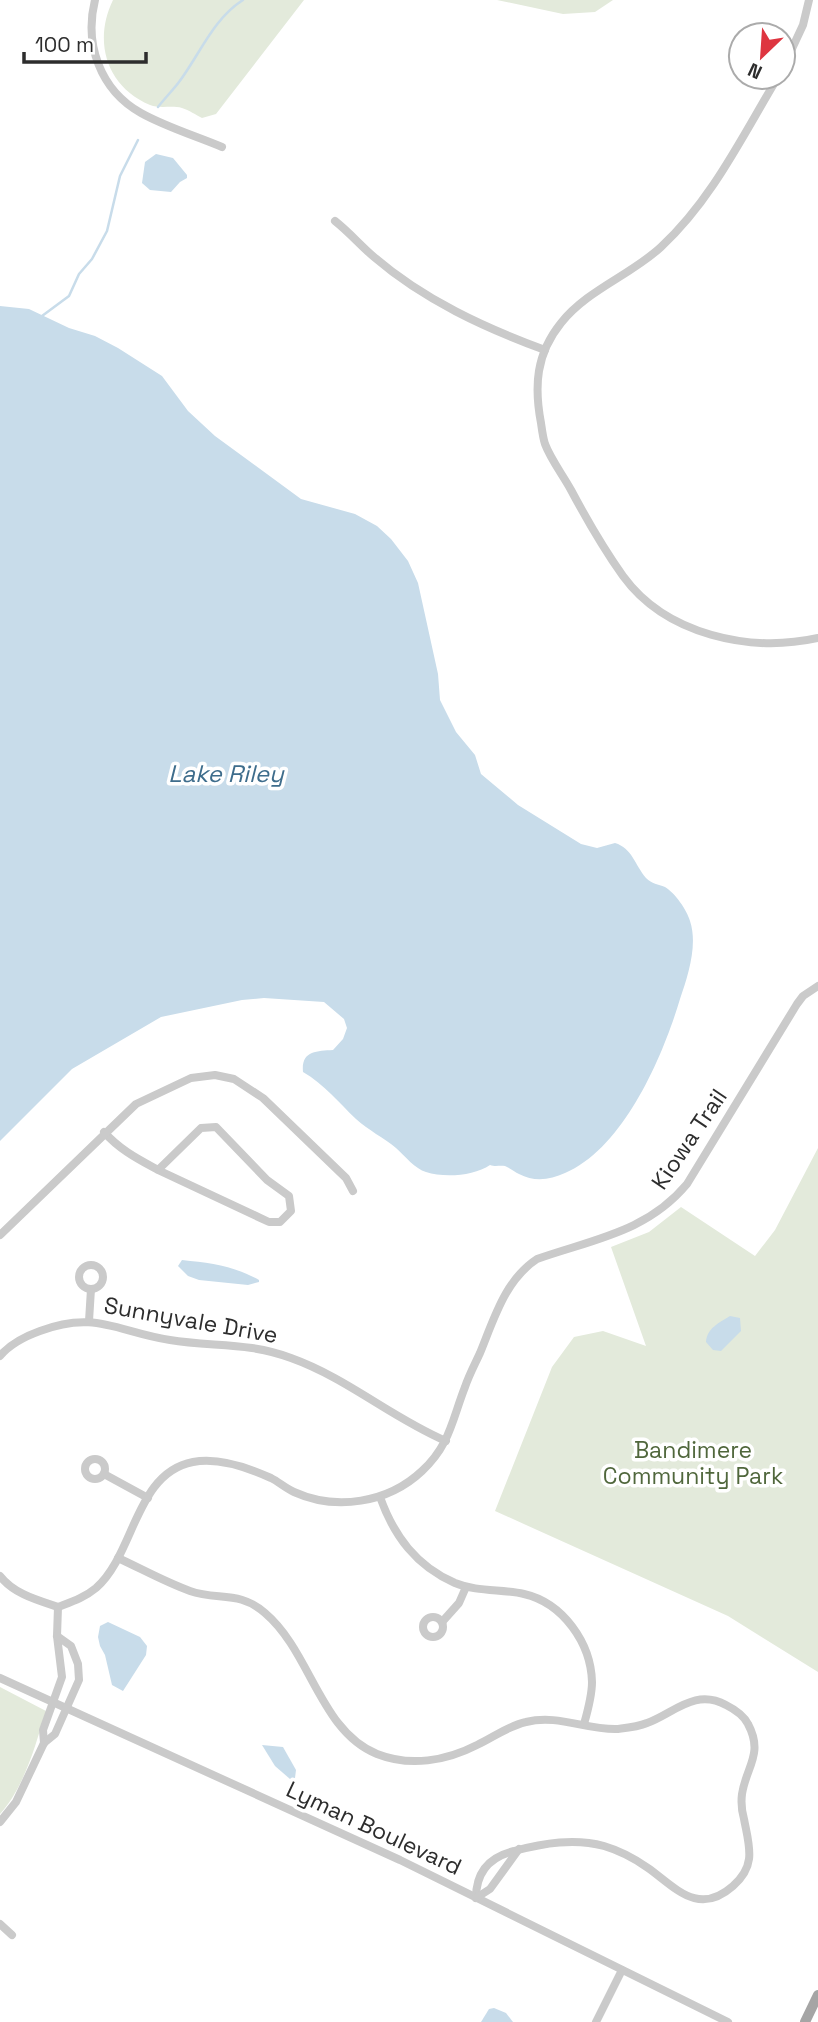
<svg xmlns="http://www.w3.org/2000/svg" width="818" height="2022" font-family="'Space Grotesk',sans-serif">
<rect width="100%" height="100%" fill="#fff"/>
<!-- green -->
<g fill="#e3eadb">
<path d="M113 0H304L216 114 202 118C196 115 189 110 182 108 172 105 160 109 150 105 106 86 93 41 113 0Z"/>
<polygon points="497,0 613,0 595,12 563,14"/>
<polygon points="818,1148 818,1672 728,1616 495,1511 552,1367 574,1337 603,1331 646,1346 611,1247 649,1232 681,1207 755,1256 775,1230"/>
<path d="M0 1687 46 1711C35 1746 25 1786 0 1814Z"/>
</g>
<!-- water -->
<g fill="#c8dcea">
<polygon points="156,154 173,158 187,175 187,178 180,182 171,192 150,190 142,183 145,162"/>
<path d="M0 306 29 309 69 328 95 336 118 348 162 376 188 411 215 436 301 499 355 514 377 526 391 539 408 561 418 583 438 674 440 700 456 732 475 755 481 774 518 805 581 844 597 848 615 843C632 848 635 865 646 878 652 884 658 884 665 887 675 893 687 910 690 921 698 945 688 976 680 999 663 1056 624 1148 565 1173 550 1180 534 1182 519 1174 515 1172 510 1168 505 1166 499 1165 496 1167 490 1165 474 1176 444 1178 426 1172 415 1169 405 1156 396 1148 384 1138 368 1130 356 1119 339 1103 324 1084 303 1072 301 1051 316 1051 333 1050L343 1039 347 1028 344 1019 324 1002 264 998 242 1000 161 1017 72 1069 0 1141Z"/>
<path d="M182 1260C211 1263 234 1266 259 1280V1282L248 1285 199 1280 188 1276 178 1266Z"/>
<path d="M730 1316 740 1318 741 1331 721 1351 713 1350 706 1342C707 1328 719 1323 730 1316Z"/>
<polygon points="108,1622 140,1637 147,1646 146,1655 123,1691 112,1685 105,1655 100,1646 98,1637 100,1626"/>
<polygon points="262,1745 283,1747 296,1770 295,1778 290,1779 275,1766"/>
<polygon points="494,2008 506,2013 513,2022 481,2022 489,2009"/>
</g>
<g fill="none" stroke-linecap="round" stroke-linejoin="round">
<!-- stream -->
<g stroke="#c8dcea" stroke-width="2.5">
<path d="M158 107C165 98 173 90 179 82 200 54 213 19 243 0"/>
<polyline points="42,316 69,296 79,274 92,259 107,231 120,176 138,140"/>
</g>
<!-- minor -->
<g stroke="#cacaca" stroke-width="8">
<path d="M95 0C84 44 100 90 141 113 166 127 196 136 222 147"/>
<polyline points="783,68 803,25 809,0"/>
<path d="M778 77C743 135 712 200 661 247 631 275 587 290 561 323 536 354 534 386 541 423 542 430 543 438 545 444 551 460 563 475 571 490 587 520 603 548 623 576 666 635 750 653 818 638"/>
<path d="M335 221C349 232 361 246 374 257 424 300 485 328 545 350"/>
<path d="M104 1132C120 1150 138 1159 158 1170L269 1222H280L291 1211 289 1196 267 1180 216 1127 201 1128 158 1170"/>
<polyline points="0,1235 136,1104 191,1078 215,1075 234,1079 263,1098 346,1178 353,1191"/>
<circle cx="91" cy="1277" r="12"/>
<polyline points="89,1321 91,1289"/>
<path d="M0 1356C10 1344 26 1336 40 1331 95 1310 118 1332 170 1340 212 1347 249 1342 291 1358 347 1378 392 1418 446 1441"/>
<circle cx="95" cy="1469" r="10"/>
<polyline points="104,1474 148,1498"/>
<path d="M380 1497C394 1536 416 1566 455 1583 477 1592 502 1589 524 1594 563 1603 591 1643 592 1682 592 1696 588 1710 584 1724"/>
<path d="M118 1558C142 1569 165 1582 190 1591 217 1601 239 1590 265 1613 311 1652 320 1731 377 1754 410 1767 446 1761 477 1745 494 1737 508 1726 526 1722 558 1714 586 1730 617 1729 626 1728 638 1727 647 1723 674 1713 695 1688 726 1705 734 1709 744 1716 748 1724 764 1754 746 1767 742 1794 741 1802 742 1812 744 1819 749 1846 757 1865 733 1886 698 1917 675 1887 648 1868 634 1858 621 1851 604 1846 575 1838 544 1843 514 1851 489 1857 476 1872 476 1898"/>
<path d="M0 1576C14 1594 37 1600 58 1607 71 1602 84 1598 96 1588 135 1554 135 1473 193 1462 218 1457 249 1468 271 1478 279 1482 285 1488 294 1492 336 1511 388 1503 422 1471 450 1445 452 1420 465 1387 469 1375 475 1364 480 1353 494 1319 505 1280 537 1259 594 1239 647 1232 687 1184L797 1004 803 996 818 986"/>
<circle cx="433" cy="1627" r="10"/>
<polyline points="442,1622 459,1603 466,1587"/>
<polyline points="0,1678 400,1860 728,2022"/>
<polyline points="44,1743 43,1730 62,1677 57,1636 58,1607"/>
<polyline points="0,1822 16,1802 44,1743 55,1734 79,1680 78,1664 71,1646 57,1636"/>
<polyline points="476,1898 490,1889 519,1849"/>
<polyline points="0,1924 12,1935"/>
<polyline points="596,2022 622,1970"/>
</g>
<!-- major -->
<polyline stroke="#a5a5a5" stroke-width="10" points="805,2022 818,1995"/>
</g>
<g text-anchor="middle" stroke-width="7" stroke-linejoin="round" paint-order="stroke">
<!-- street labels -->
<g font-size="23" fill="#2d2d2d" stroke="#fff">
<text transform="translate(689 1139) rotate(-56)" y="8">Kiowa Trail</text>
<text transform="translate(191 1320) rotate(10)" y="8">Sunnyvale Drive</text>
<text transform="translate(374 1828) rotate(25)" y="8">Lyman Boulevard</text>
</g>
<!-- park labels -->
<g font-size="23" fill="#50673c" stroke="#fff">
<text x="693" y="1458">Bandimere<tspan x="693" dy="26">Community Park</tspan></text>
</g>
<!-- water labels -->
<g font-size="24" font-style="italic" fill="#3e6d8c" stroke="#fff">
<text x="226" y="782">Lake Riley</text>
</g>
</g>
<!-- north arrow -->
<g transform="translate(762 56) rotate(205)"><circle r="33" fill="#ffffff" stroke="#ababab" stroke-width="2"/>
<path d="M0-5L12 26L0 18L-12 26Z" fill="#de3540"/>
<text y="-10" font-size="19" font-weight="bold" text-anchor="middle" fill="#2d2d2d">N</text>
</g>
<!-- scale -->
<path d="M24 52v10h122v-10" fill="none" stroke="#2d2d2d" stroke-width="3.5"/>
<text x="35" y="52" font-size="21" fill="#2d2d2d" stroke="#ffffff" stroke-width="5" paint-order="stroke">100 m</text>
</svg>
